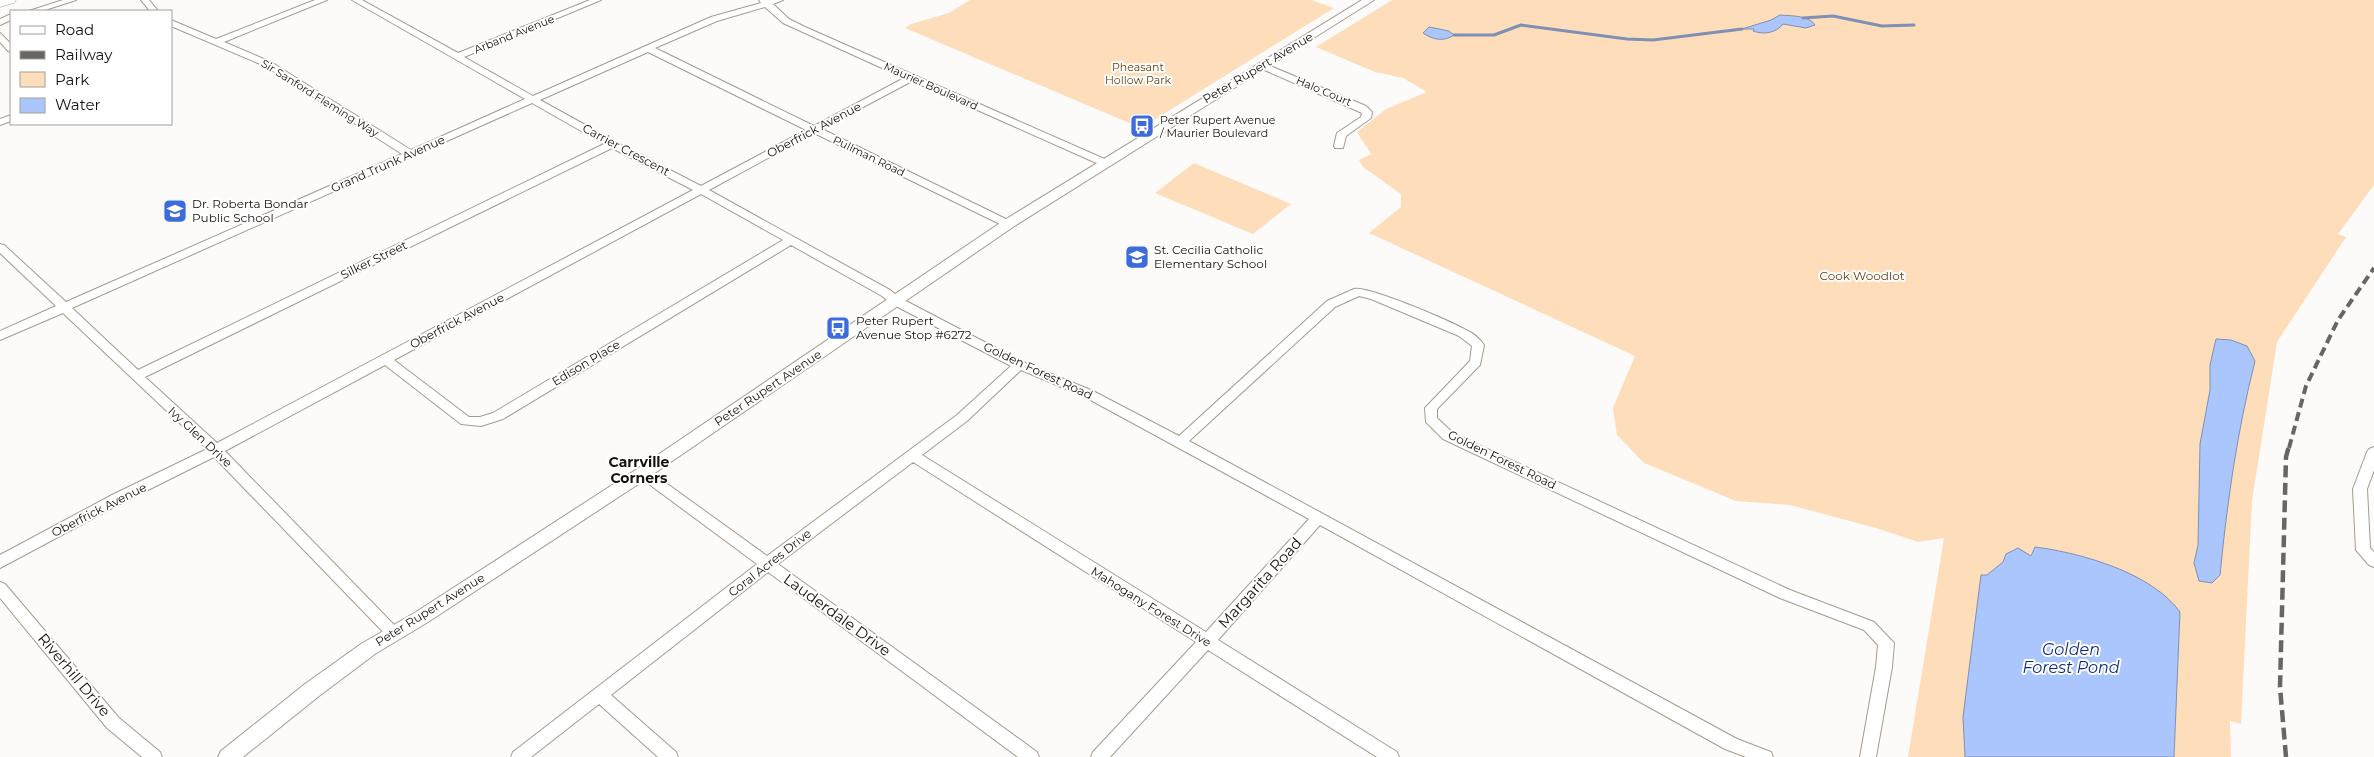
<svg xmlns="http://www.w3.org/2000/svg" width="2374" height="757" font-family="Montserrat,sans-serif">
<rect width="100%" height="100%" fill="#fdfbf9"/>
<!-- green -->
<g fill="#fdddba">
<polygon points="970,0 1311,0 1334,8 1141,128 905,28 911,24 949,13"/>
<polygon points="1392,0 2374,0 2374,185 2338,234 2346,237 2277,342 2252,501 2241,724 2230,721 2231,757 1908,757 1944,538 1918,542 1876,528 1790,505 1736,501 1644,463 1617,435 1613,408 1635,356 1369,233 1401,207 1401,194 1363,167 1359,160 1371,154 1357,132 1386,109 1427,92 1403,78 1375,72 1316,47"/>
<polygon points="1194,163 1291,204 1253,234 1155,193"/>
</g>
<!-- water -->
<g fill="#abc6fd" stroke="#7e90b5">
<path d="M1780 15C1791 16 1809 15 1815 25L1806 28 1783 24C1776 33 1764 35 1753 31L1754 29H1742L1771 20Z"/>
<path d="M1429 27 1449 31 1454 35C1444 42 1433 40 1423 33Z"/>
<path d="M2216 339 2231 340 2247 346 2255 361C2237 432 2227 503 2220 575L2212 583 2199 581 2194 563 2198 545 2200 444 2210 390V365Z"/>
<path d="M2035 547C2082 553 2152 573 2180 612L2174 757H1965L1963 717 1981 575H1987L2003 562 2006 554 2018 548 2031 556Z"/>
</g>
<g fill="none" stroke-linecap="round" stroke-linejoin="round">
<!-- stream -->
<g stroke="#7e90b5" stroke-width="3">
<polyline points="1803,18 1833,16 1882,26 1914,25"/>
<polyline points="1454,35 1494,35 1521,25 1627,39 1653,40 1742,29"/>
</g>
<!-- minor casing -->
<g stroke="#a59a8f" stroke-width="2">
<g id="minor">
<polygon points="63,0 76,0 42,11 29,11"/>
<polygon points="141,0 149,0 158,11 150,11"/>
<path d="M315 0H327L224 42 271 62 411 150 525 99 352 0H362L458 53 590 0H601L464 57 533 96 711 17 761 3 759 0H783L773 4 789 19 805 27 1109 161V165H1101L912 81 822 129 1012 222 1013 224 1012 226H1004L814 133 709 190 890 290 900 298 1023 362 1093 391 1179 436 1327 301 1354 289C1369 286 1450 321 1466 330 1473 333 1480 339 1484 345L1480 365 1437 409V418L1453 433 1790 590 1874 622 1894 643 1892 667 1876 757H1860L1876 667 1878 645 1864 630 1780 598 1443 439 1426 422 1425 408 1470 361 1472 346 1459 336 1371 299 1359 296 1335 307 1189 441 1737 739 1771 752 1773 757H1746L1725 749 1320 525 1218 640 1397 752 1399 757H1377L1208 650 1110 757H1091L1093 752 1196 642 913 462 778 564 1037 752 1039 757H1018L768 572 611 695 676 752 678 757H658L599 704 531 757H511L513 752 757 564 638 476 636 473 638 470H648L767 556 957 415 1011 366 892 304 882 296 791 245 503 419 481 426 461 424 385 365 225 451 399 630 402 634 399 638 394 640 389 638 214 457 122 503 0 568V555L112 495 207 449 63 313 0 340V331L56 306 0 253V244L4 245 66 302 402 154 265 66 171 26V20L216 39ZM765 7 783 23 904 78 814 126 655 48 717 21ZM648 52 806 130 701 186 616 142 540 100ZM532 103 604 144 138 370 72 308ZM612 148 693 190 217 443 145 377ZM701 194 783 240 493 413 480 417H469L394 360ZM1021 370 1085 397 1309 519 1206 632 922 455 967 421Z"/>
<polygon points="11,14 11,20 0,25 0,19"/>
<polygon points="0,33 11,44 11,52 8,51 0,42"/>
<polygon points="1263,63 1366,106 1372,112 1371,118 1346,136 1343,148 1335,148 1334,146 1337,133 1361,117 1362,113 1260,68 1260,64"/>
<polygon points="11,115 11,121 0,125 0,119"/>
<polygon points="2374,447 2374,470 2367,489 2370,548 2374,552 2374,567 2369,565 2356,550 2353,489 2367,452 2369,449"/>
<polygon points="0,582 5,584 119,718 160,752 162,757 142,757 107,728 0,598"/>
</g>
</g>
<!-- tertiary casing -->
<g stroke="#a59a8f" stroke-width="2">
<polygon id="tertiary" points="1362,0 1374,0 1013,227 649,477 428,622 375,654 319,696 243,757 218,757 221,751 305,684 361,644 416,612 637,469 1003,221"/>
</g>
<!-- secondary casing -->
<g stroke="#a59a8f" stroke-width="1">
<polygon id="secondary" points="0,0 16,0 14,3 0,7"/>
</g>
<!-- minor -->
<use href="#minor" fill="#fff" fill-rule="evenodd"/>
<!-- tertiary -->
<use href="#tertiary" fill="#fff" fill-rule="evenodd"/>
<!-- secondary -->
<use href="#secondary" fill="#fff" fill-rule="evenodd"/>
<!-- rail-far1 -->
<polyline stroke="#686562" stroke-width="4" stroke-dasharray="9 5" stroke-linecap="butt" points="2289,448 2306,386 2338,320 2374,268"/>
<!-- rail -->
<polyline stroke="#686562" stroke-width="4.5" stroke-dasharray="12 5.5" stroke-linecap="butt" points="2286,757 2280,687 2286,457 2289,446"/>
</g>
<!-- icons -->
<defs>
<g id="bus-square" transform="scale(1.25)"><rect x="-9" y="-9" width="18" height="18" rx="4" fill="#3c6bdb" stroke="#fff"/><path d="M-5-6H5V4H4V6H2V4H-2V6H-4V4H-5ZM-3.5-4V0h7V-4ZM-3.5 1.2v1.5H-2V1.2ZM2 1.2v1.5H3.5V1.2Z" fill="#fff"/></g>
<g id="school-square" transform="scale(1.25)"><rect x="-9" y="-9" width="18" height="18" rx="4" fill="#3c6bdb" stroke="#fff"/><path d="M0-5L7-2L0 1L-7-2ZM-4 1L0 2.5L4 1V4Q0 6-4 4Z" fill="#fff"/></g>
</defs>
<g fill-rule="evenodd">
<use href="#bus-square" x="1142" y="126"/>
<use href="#school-square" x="175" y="211"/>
<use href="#school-square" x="1137" y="257"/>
<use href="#bus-square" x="838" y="328"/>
</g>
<g text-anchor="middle" stroke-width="4" stroke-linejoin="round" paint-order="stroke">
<!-- far-street labels -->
<g font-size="11" fill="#15110d" stroke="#fff">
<text transform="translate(514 34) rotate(-22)" y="4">Arband Avenue</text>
<text transform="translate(931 86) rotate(24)" y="4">Maurier Boulevard</text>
<text transform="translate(1324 91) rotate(23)" y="4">Halo Court</text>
<text transform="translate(320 98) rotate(32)" y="4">Sir Sanford Fleming Way</text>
<text transform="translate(869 156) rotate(26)" y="4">Pullman Road</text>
</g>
<!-- far-park labels -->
<g font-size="11" fill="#633e0b" stroke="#fff">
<text x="1138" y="71">Pheasant<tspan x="1138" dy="13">Hollow Park</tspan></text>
</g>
<!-- far-poi labels -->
<g font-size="11" fill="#15110d" stroke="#fff" text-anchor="start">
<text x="1160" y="124">Peter Rupert Avenue<tspan x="1160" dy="13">/ Maurier Boulevard</tspan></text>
</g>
<!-- street labels -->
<g font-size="12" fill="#15110d" stroke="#fff">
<text transform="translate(1258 68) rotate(-31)" y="4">Peter Rupert Avenue</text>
<text transform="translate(814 130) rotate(-28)" y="4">Oberfrick Avenue</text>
<text transform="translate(626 150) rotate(28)" y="4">Carrier Crescent</text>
<text transform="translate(388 164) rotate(-24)" y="4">Grand Trunk Avenue</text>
<text transform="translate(374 260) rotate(-26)" y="4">Silker Street</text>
<text transform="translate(457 321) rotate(-28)" y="4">Oberfrick Avenue</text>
<text transform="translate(586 363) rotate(-31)" y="4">Edison Place</text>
<text transform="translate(1038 371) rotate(25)" y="4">Golden Forest Road</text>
<text transform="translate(768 388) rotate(-34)" y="4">Peter Rupert Avenue</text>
<text transform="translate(200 437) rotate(43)" y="4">Ivy Glen Drive</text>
<text transform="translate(1502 460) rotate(26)" y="4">Golden Forest Road</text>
<text transform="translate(99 510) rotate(-27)" y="4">Oberfrick Avenue</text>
<text transform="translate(770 563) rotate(-38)" y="4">Coral Acres Drive</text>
<text transform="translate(1151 607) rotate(32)" y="4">Mahogany Forest Drive</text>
<text transform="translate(430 610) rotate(-32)" y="4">Peter Rupert Avenue</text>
</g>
<!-- poi labels -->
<g font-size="12" fill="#15110d" stroke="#fff" text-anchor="start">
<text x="192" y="208">Dr. Roberta Bondar<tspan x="192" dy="14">Public School</tspan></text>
<text x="1154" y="254">St. Cecilia Catholic<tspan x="1154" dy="14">Elementary School</tspan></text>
<text x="856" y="325">Peter Rupert<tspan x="856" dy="14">Avenue Stop #6272</tspan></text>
</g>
<!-- park labels -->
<g font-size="12" fill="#633e0b" stroke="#fff">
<text x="1862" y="280">Cook Woodlot</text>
</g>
<!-- neighbourhood labels -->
<g font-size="14" font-weight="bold" fill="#15110d" stroke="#fff">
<text x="639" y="467">Carrville<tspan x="639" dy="16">Corners</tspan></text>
</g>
<!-- near-street labels -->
<g font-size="15" fill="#15110d" stroke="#fff">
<text transform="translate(1260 583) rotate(-48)" y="5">Margarita Road</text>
<text transform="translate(837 615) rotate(36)" y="5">Lauderdale Drive</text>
<text transform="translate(74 675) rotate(50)" y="5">Riverhill Drive</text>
</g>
<!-- near-water labels -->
<g font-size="16" font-style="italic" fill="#0f2b77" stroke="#fff">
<text x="2071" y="655">Golden<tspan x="2071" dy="18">Forest Pond</tspan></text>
</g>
</g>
<!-- legend -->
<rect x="10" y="10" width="162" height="115" fill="#ffffff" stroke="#a1a09e"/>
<rect x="20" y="26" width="25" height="8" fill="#ffffff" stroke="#a1a09e"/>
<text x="55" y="35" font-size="15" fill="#15110d">Road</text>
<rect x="20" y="51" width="25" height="8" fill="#686562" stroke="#a1a09e"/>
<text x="55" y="60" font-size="15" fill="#15110d">Railway</text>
<rect x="20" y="72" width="25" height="15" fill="#fdddba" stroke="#a1a09e"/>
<text x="55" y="85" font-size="15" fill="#15110d">Park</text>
<rect x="20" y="98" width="25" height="15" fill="#abc6fd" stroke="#a1a09e"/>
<text x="55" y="110" font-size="15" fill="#15110d">Water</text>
</svg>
